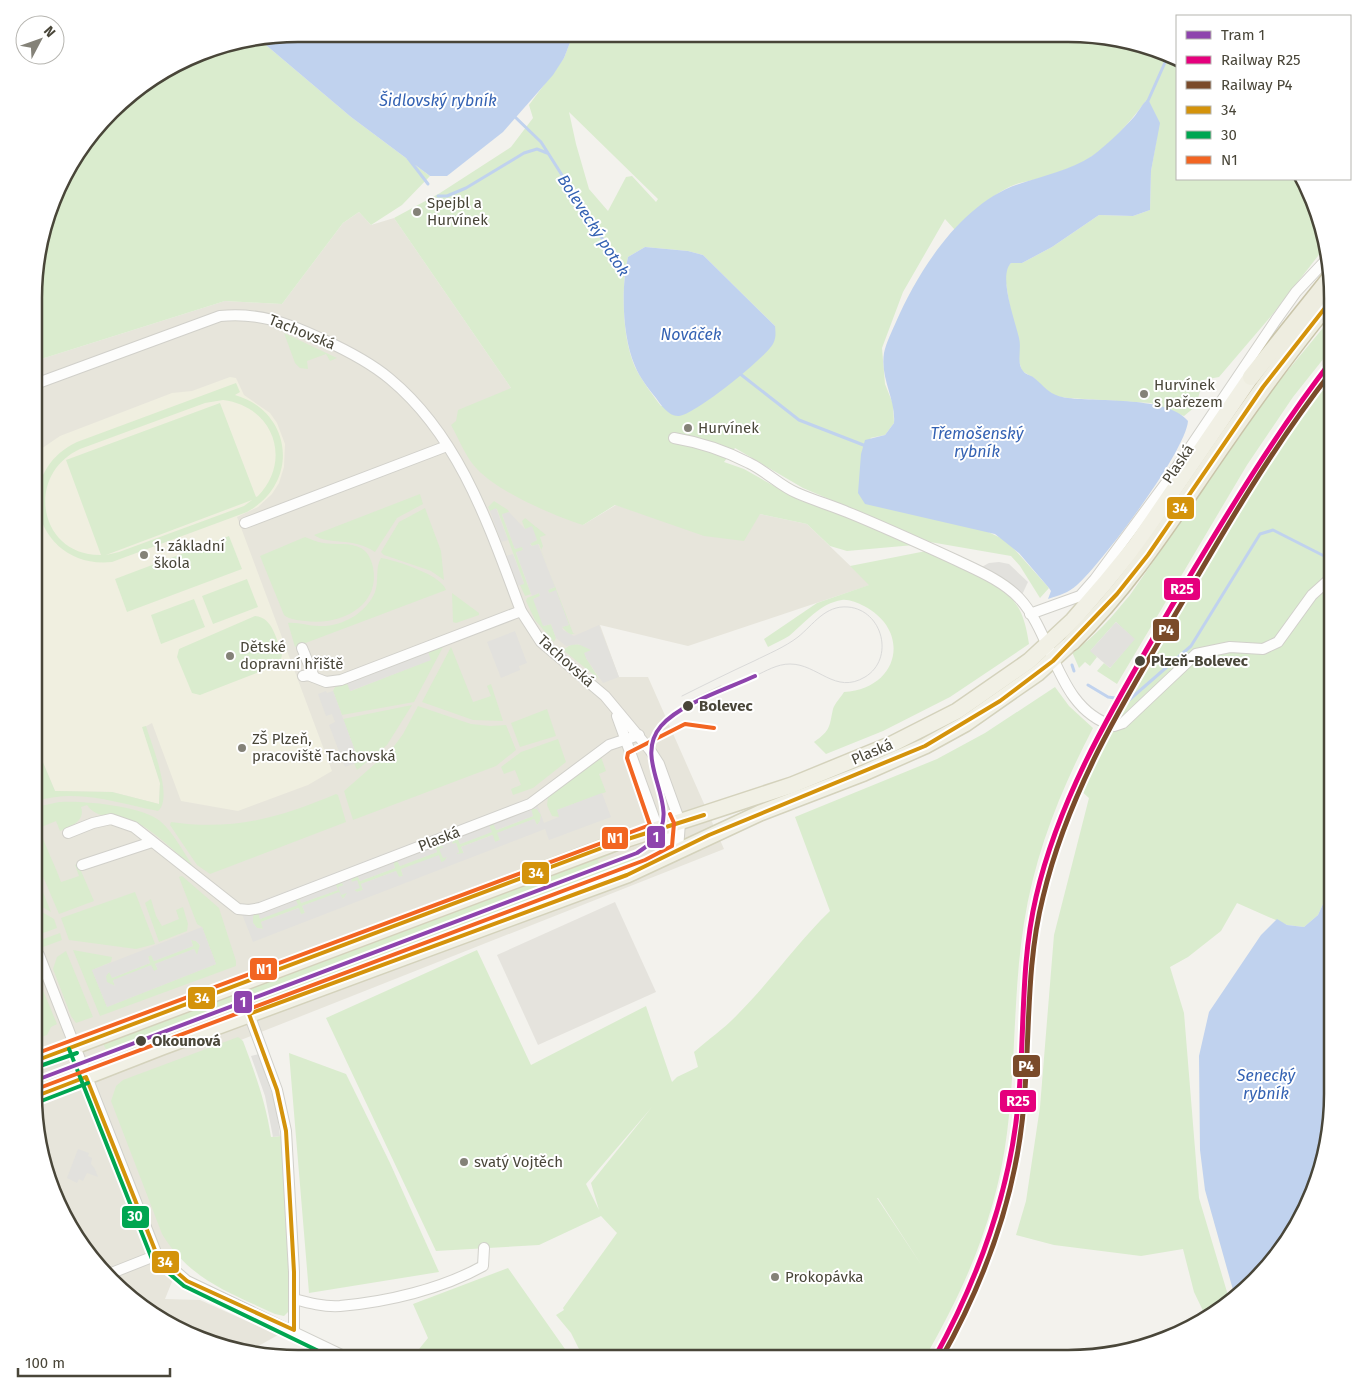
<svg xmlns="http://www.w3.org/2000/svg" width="1366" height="1393" font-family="'Fira Sans',sans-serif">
<rect width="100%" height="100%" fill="#f3f2ed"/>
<!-- residential -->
<polygon fill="#e7e5db" points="359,212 371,225 394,218 511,388 583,525 616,505 704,534 760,514 807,524 870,585 688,646 600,625 619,677 648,677 724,849 127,1085 184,1252 165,1299 200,1300 278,1335 246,1353 230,1350 166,1324 88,1255 48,1180 34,1111 38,360 225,301 282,304 343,223"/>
<!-- industrial -->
<g fill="#e5e3dd">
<polygon points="721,685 723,688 694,702 692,699"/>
<polygon points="615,902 656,992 538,1045 497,955"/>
</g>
<!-- education -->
<polygon fill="#f0efe0" points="230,377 236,378 244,395 270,413 277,423 285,444 284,467 279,483 272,494 258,507 237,517 332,771 308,785 238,811 181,801 152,723 143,728 160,783 159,804 112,792 55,791 36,746 38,451 60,436 172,393 192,391"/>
<!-- green -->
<g fill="#daecce" fill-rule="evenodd">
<path d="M573 35 1102 36 1177 62V179H1300L1318 213 1325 247 1272 315 1219 377 1203 380 1196 406 1184 416 1151 403 1068 398 1055 396 1043 388 1034 378 1022 371 1018 358 1005 277 1006 268 1011 263H1022L1052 247 1099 215 1133 216 1150 210 1151 171 1157 137 1146 101C1128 124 1106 151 1079 164 1061 172 1040 179 1020 183 998 189 970 214 955 230L945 219 903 292 882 348 885 384 893 404 894 423 885 435 870 438 980 528 1007 541 1049 588 1040 598 1020 566 1011 556 930 542 803 488 735 448 724 462 744 469 799 500 839 513 914 545 847 551 830 546 807 524 760 514 744 541 704 536 615 505 583 525C552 515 500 493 477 469 466 458 459 439 451 425L456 421 458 410 511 388 394 218 440 193 511 147 533 118 529 105 564 58ZM569 112 658 199 656 202 632 176 626 177 608 211 589 189 576 144ZM645 247 688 251 703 255 775 326 741 374 698 406H661C652 394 642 381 635 367 622 338 621 288 628 257Z"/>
<polygon points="260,40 351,117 430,176 402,205 371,225 359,212 343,223 282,304 225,301 38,360 39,247 69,166 124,99 213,48"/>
<path d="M1332 317V348L1293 397 1247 465 1117 684 1097 671 1104 663 1110 668 1134 639 1116 622 1091 650 1097 657 1090 666 1085 662 1079 668 1072 652C1095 638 1113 615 1130 595L1275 386Z"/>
<polygon points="284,333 337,358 330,361 326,354 307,361 308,369 300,368 295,363"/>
<polygon points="1332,373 1332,884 1318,915 1304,927 1287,925 1237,903 1221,931 1188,957 1170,967 1184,1013 1199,1198 1230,1302 1206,1317 1194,1292 1183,1249 1141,1256 1054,1245 1016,1235 1026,1201 1040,1107 1054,935 1089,798 1079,789 1094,759 1262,470 1305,406"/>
<path d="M236 383 240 392 235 395C293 412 300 483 247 512L112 562C37 570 8 475 77 442ZM223 400C273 406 293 460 258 496L256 497 220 403 66 460 101 555C39 556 24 475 80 449L205 403ZM252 500 244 506 119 552 106 555Z"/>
<path d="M420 494 423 504 397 518 375 552C352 536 329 546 314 535Z"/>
<polygon points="494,501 508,510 509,512 502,515 515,549 522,546 523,550 516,553 531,594 525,596 520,585 524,583 497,509 490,511 488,507"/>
<polygon points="425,508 441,551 444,580 431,571 384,555 381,552 399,522"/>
<polygon points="525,518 546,535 540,537 543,546 541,550 573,633 575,633 570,635 562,627 569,625 556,591 549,593 548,590 555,587 539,544 532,546 530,543 537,540 525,529 522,521"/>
<polygon points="229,536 242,569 127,612 115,579"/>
<path d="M305 537C311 539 317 542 323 543 335 545 350 542 361 548 368 552 371 559 373 567 381 607 339 626 305 621 298 620 290 620 284 615L260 556Z"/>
<path d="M926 551C954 563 999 579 1016 604 1024 615 1027 631 1029 644L950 697 883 731 826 754 814 742C831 730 829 727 833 709 835 703 841 697 844 692 899 689 912 631 864 606 858 603 848 599 842 600 820 603 805 623 789 636 783 640 775 643 768 647L764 639 817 603 869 585 850 566Z"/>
<path d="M381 558C395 560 442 575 446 590L295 647 288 623C298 622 308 626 319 626 341 627 366 614 375 592 379 582 375 567 381 558Z"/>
<polygon points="247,579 258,607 213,624 202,596"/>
<polygon points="452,593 479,613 479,615 456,623 453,622"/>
<polygon points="539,593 540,596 534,599 544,626 551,624 556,638 554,642 535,620 526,601 527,598"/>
<polygon points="194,599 205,627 161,644 151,615"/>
<path d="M255 616C273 617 277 641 282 655L280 664 200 695 192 693 177 657 179 649Z"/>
<polygon points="572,644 583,645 591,650 586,658 599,679 563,650"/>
<polygon points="444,645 414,702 342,715 333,691 335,687 347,683 351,691 430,660 428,652"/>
<polygon points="451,647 473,702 491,696 487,686 491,684 503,721 473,720 422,702"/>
<path d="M1055 687 1069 706 1093 728C1061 789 1035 853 1024 923 1013 992 1016 1063 1007 1133 997 1215 965 1289 924 1359H584L571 1333 556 1315 564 1310 563 1308 617 1233 601 1216 539 1245 436 1251 326 1018 477 950 531 1065 646 1006 672 1082 677 1077 698 1067 694 1052C709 1039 725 1028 738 1014 771 981 797 943 830 911L795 817 937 759 985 733ZM652 1107 591 1183 599 1210 586 1184ZM877 1198H878L922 1266Z"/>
<polygon points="412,705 387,745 357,770 354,763 359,761 343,719"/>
<polygon points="418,706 471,724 490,726 506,725 516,750 496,766 353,820 344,791 392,749 403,734"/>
<polygon points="547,709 556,736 520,747 511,723"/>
<path d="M146 726C151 743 174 798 158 811 117 803 79 788 36 801V746L55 791 112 792 159 804 160 783 142 727Z"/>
<polygon points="558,739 566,762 533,788 513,795 511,789 521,785 515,770 504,774 501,767 521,752"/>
<polygon points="601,757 606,771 599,774 606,792 557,810 560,817 552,816 547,805 548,797"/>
<path d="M336 794 338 795 346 822 210 874 197 865 170 825 171 822C233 831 279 818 336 794Z"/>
<path d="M59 802C82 800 143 806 160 821 174 833 184 853 194 868 177 854 153 829 133 821 117 815 97 820 87 805L81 807C86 821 70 827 60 831L56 821 39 828C46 848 54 863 61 882L79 876 75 865 78 864 94 901 59 914 36 860V807Z"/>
<polygon points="530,808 537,809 541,815 540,821 537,825 534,819 498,833 500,840 495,842 492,835 461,847 464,854 456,854 459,852 456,843 451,844 454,838 457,837 460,844 491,832 489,825 494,823 497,830 533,816"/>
<polygon points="438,844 444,847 443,858 447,856 446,861 441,863 439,856 401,870 403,876 399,877 396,871 361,884 363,890 357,892 354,890 359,888 357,881 351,882 351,880 357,874 360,881 395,868 393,861 397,860 400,866 437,852 435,845"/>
<polygon points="630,846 598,860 601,871 640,855 631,864 228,1017 224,1007 107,1051 102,1042"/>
<polygon points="36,875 51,912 35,903"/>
<polygon points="182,876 219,908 236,961 236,966 100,1016 73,950 112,957 111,962 92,970 107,1007 216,964 202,927 197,924 179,877"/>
<polygon points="342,882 347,893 345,897 341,899 339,893 302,906 305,913 301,915 298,908 261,922 264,929 257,928 253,923 253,916 258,911 260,919 297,904 295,898 299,896 301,903 338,890 335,883"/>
<polygon points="135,892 155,944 136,949 69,940 61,918"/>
<polygon points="151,899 156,916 162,926 179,919 176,910 183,907 188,924 187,931 159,942 145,903"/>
<polygon points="35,908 54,919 57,928 35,936"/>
<polygon points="60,933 62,940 35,950 35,942"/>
<path d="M191 940C200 940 203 949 197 955L194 949 155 964 158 970 154 971 151 966 113 981 115 986 106 982V976L110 971 112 978 150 963 148 956 152 955 154 961 193 946Z"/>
<polygon points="66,951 93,1017 76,1023 71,1016 53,969 57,957"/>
<polygon points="35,971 57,1024 51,1027 47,1035 36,1039"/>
<path d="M238 1037 243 1041C255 1073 266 1103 271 1137L281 1136 291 1298 290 1310 284 1316 275 1314C230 1293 189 1279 162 1234L111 1101 116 1086 123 1080Z"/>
<polygon points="289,1053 346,1074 390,1163 439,1272 309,1293"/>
<polygon points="50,1074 54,1081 34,1088 34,1080"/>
<polygon points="508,1268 572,1359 411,1359 428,1338 413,1304"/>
<polygon points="962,1352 995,1359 957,1359"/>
</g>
<!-- parking -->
<g fill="#e2e1dd" fill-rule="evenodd">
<polygon points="496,508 508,540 501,542 490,511"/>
<polygon points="509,512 525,529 532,526 537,540 530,544 532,546 538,544 555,587 548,590 549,593 556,590 569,625 562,627 563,630 574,636 599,625 619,677 603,683 586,658 584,653 591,650 578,644 566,646 556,638 551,624 543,626 533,599 540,596 539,593 532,596 516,552 523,550 522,547 515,549 502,514"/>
<polygon points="513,554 524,584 517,586 506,556"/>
<polygon points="999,562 1009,564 1028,582 1020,599 976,570 989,563"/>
<polygon points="1116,622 1135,639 1110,668 1090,651"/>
<polygon points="515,631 527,663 519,666 520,670 501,678 487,642"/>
<polygon points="428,652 431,660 350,691 347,683"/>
<polygon points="326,691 327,693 333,691 359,762 345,767 329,725 335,722 332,714 326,716 318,694"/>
<path d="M602 793 611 817 549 840 545 829 253 942 240 909 534 796 544 823 559 817 557 810ZM531 808 537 809 541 815 540 821 537 825 534 819 497 833 500 840 495 842 493 835 461 847 464 853 456 854 459 852 456 843 452 844 454 838 457 837 460 844 492 832 489 825 493 823 496 830 533 816ZM438 844 444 847 439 849 443 858 447 857 444 861 441 862 439 855 401 869 403 876 399 877 396 871 361 884 363 890 357 892 354 890 360 888 357 880 352 882 351 878 357 875 360 881 395 868 393 861 397 860 400 866 437 852 435 845ZM340 882 344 885 338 887 341 895 347 893 343 899 339 892 302 906 305 913 301 914 299 908 261 922 263 929 257 928 253 923V916L258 912 260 919 298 905 295 898 299 896 301 903 338 890 335 883Z"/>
<path d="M202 927 216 964 107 1007 92 970ZM191 940 196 941 200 945 197 955 194 949 155 964 158 969 154 971 151 965 113 980 115 986 107 982 106 976 109 972 112 978 150 963 148 957 151 955 154 961 193 946Z"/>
<polygon points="259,1054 276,1107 280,1136 273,1137 265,1096 251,1056"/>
<polygon points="78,1149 89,1153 88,1156 92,1158 91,1164 95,1169 98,1177 87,1173 83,1181 79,1179 77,1183 67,1178"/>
</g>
<!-- water -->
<g fill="#c0d2ee">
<polygon points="299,34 573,35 564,58 553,75 503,132 447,176 430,176 351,117 260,40"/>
<path d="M1148 99 1160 123 1151 171 1150 210 1133 216 1099 215 1052 247 1022 263H1011C998 276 1015 320 1019 338 1022 349 1016 363 1023 371 1025 374 1030 375 1033 377 1047 388 1048 395 1068 398 1099 402 1168 396 1188 421 1186 451 1102 563 1077 585 1068 593 1060 595 1048 599L1051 591 1049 588 1019 553 995 534 865 504 858 493 861 454 865 440 885 435 894 423C896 399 880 379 884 353 886 343 892 331 896 322 919 269 962 203 1019 184 1043 176 1070 170 1092 156 1107 145 1122 130 1134 117 1139 111 1142 104 1148 99Z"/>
<path d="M645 247 688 251 703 255 775 326C776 335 776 341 770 348 759 362 696 414 679 416 669 417 661 405 656 398 648 388 640 378 635 366 622 336 621 288 628 257Z"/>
<polygon points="1332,884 1332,1111 1323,1163 1297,1227 1235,1297 1205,1190 1200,1150 1199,1056 1209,1012 1261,935 1277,919 1287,925 1304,927 1318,915"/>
</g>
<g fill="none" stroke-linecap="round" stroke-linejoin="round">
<!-- stream -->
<g stroke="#c0d2ee" stroke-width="3">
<polyline points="1147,103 1167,58"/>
<polyline points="514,116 541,142 626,276"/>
<polyline points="408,158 428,184"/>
<polyline points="438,196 447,196 466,188 524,153 537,149 547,153"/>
<polyline points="739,373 799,420 866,446"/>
<polyline points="1072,665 1074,671"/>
<polyline points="1088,685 1108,697 1129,700 1191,646 1260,534 1273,530 1332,560"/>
</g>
<!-- minor casing -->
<g stroke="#d1d0ca" stroke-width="12">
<g id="minor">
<path d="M38 383 220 316C258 312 288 323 322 339 346 350 370 362 390 379 461 438 490 529 521 611L541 642 605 696 650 750 659 764 680 822 678 850"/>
<path d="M674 438C698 442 726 451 749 463 766 471 780 486 797 493 813 500 830 505 847 512 884 527 921 544 958 561 979 571 1003 581 1019 598 1054 635 1057 710 1114 726L1123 723 1196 654 1230 647 1263 649 1278 642 1312 595 1332 577"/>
<polyline points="245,523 447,446"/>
<polyline points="1030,614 1080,596 1095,579 1166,483 1276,320 1296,292 1327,259"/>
<polyline points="302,648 314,677"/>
<polyline points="303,676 308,675 326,682 341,680 521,611"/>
<polyline points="617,716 658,829 678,850"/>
<polyline points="68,833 93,823 111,819 134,827 238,909 249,910 260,908 530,804 609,745 639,735"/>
<polyline points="82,865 152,842"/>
<polyline points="35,956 39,955 157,1255 187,1281 350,1359"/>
<polyline points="249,1014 277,1090 286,1131 294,1272 294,1330"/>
<polyline points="109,1274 157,1255"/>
<path d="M294 1299C309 1303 324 1307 340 1306 387 1302 442 1289 483 1266L484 1248"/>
</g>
</g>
<!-- primary casing -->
<g stroke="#d4d2bc" stroke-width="18">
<g id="primary">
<polyline points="35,1061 615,843 792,785 892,744 957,711 1029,661 1073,620 1105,583 1136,545 1251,377"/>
<polyline points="34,1097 162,1047 627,875 760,813 864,773 925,746 965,724 1038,673 1072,642"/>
</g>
</g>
<!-- trunk casing -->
<g stroke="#c9c4a9" stroke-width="19">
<g id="trunk">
<polyline points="1251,377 1331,277"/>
<path d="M1072 642C1125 590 1164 531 1205 471 1245 412 1286 354 1332 299"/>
</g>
</g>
<!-- minor -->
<use href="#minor" stroke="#fdfdfc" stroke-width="10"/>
<!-- primary -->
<use href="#primary" stroke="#f1f0e5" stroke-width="15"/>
<!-- trunk -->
<use href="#trunk" stroke="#eeede0" stroke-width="16"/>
<!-- tram -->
<path stroke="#dadad9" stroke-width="1" d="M682 696C706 684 730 672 754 661 768 654 785 647 798 637 813 625 825 605 848 607 883 610 895 659 865 677 835 695 818 664 790 664 777 664 766 671 755 676"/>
<!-- bus-1 casing -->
<g stroke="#fff" stroke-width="8">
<g id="bus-1">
<polyline points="35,1061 615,843 704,815"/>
<polyline points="34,1097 86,1077 157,1255 187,1281 294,1330 294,1272 286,1131 277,1090 249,1014 627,875 709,835 925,746 1000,701 1053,661 1117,594 1148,555 1263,387 1332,299"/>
</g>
</g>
<!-- bus-2 casing -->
<g stroke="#fff" stroke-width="8">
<g id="bus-2">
<polyline points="69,1049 152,1259 184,1286 335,1359"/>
<polyline points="37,1067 77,1053"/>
<polyline points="36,1103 88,1083"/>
</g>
</g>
<!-- bus-3 casing -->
<g stroke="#fff" stroke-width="8">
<g id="bus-3">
<polyline points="35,1054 650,825 627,758 628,753 685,724 714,728"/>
<polyline points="34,1090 645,860 672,846 674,823 670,814"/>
</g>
</g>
<!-- bus-1 -->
<use href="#bus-1" stroke="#d4930b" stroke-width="4"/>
<!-- bus-2 -->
<use href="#bus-2" stroke="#00a651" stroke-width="4"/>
<!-- bus-3 -->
<use href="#bus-3" stroke="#f26522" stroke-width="4"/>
<!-- rail-1 casing -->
<g stroke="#fff" stroke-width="9">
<path id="rail-1" d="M934 1359C978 1279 1009 1196 1018 1105 1025 1036 1020 965 1036 897 1060 793 1117 701 1170 609 1221 524 1271 439 1332 360"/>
</g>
<!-- rail-2 casing -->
<g stroke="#fff" stroke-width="9">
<path id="rail-2" d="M941 1359C986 1279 1017 1194 1024 1102 1030 1034 1026 964 1043 897 1068 792 1124 700 1179 608 1226 527 1274 445 1332 371"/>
</g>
<!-- rail-1 -->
<use href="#rail-1" stroke="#e5007d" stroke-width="5"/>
<!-- rail-2 -->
<use href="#rail-2" stroke="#7a4b2a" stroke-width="5"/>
<!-- tram-1 casing -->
<g stroke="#fff" stroke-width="8">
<path id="tram-1" d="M34 1081 637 853C643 849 650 844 655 839 683 805 631 761 661 726 681 703 727 689 755 676"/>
</g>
<!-- tram-1 -->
<use href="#tram-1" stroke="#8e44ad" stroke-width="4"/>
</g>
<!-- markers -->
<g fill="#848278" stroke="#fff" stroke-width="2">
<circle cx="417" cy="212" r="5"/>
<circle cx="1144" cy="394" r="5"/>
<circle cx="688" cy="428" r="5"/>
<circle cx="144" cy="555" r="5"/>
<circle cx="230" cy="656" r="5"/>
<circle cx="242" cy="748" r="5"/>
<circle cx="464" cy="1162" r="5"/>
<circle cx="775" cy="1277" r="5"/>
</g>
<g fill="#494639" stroke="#fff" stroke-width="2">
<circle cx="1140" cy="661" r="6"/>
<circle cx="688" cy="706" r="6"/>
<circle cx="141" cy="1041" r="6"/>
</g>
<g text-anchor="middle" stroke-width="4" stroke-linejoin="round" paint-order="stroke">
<!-- poi labels -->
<g font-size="15" fill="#494639" stroke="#fff" text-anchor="start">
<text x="427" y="208">Spejbl a<tspan x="427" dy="17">Hurvínek</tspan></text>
<text x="1154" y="390">Hurvínek<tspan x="1154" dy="17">s pařezem</tspan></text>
<text x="698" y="433">Hurvínek</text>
<text x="154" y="551">1. základní<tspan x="154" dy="17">škola</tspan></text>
<text x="240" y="652">Dětské<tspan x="240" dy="17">dopravní hřiště</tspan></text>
<text x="252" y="744">ZŠ Plzeň,<tspan x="252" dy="17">pracoviště Tachovská</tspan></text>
<text x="474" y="1167">svatý Vojtěch</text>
<text x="785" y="1282">Prokopávka</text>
</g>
<!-- street labels -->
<g font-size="15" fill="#494639" stroke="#fff">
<text transform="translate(302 332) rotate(22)" y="5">Tachovská</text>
<text transform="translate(1178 464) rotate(-56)" y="5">Plaská</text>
<text transform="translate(566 661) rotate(42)" y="5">Tachovská</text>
<text transform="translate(872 752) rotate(-23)" y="5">Plaská</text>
<text transform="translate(439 839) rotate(-21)" y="5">Plaská</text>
</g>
<!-- stop labels -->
<g font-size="15" font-weight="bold" fill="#494639" stroke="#fff" text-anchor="start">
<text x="1151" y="666">Plzeň-Bolevec</text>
<text x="699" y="711">Bolevec</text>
<text x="152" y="1046">Okounová</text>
</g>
<!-- water labels -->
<g font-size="16" font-style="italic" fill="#3462b3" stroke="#fff">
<text x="438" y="106">Šidlovský rybník</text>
<text transform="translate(594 225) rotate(57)" y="6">Bolevecký potok</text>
<text x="691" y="340">Nováček</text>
<text x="977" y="439">Třemošenský<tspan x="977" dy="18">rybník</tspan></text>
<text x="1266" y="1081">Senecký<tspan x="1266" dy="18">rybník</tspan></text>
</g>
</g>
<!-- crop -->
<path d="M0 0H1366V1393H0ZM298 42H1068A256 256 0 0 1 1324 298V1094A256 256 0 0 1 1068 1350H298A256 256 0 0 1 42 1094V298A256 256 0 0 1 298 42Z" fill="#fff" fill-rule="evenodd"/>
<path fill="none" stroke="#494639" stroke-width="2.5" d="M298 42H1068A256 256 0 0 1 1324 298V1094A256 256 0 0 1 1068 1350H298A256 256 0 0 1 42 1094V298A256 256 0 0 1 298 42Z"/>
<g stroke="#fff" stroke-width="2">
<rect x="1166" y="496" width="29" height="24" rx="5" fill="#d4930b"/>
<rect x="1163" y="577" width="38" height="24" rx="5" fill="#e5007d"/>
<rect x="1152" y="618" width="28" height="24" rx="5" fill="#7a4b2a"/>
<rect x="646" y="825" width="20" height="24" rx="5" fill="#8e44ad"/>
<rect x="601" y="826" width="28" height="24" rx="5" fill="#f26522"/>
<rect x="521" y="861" width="29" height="24" rx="5" fill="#d4930b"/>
<rect x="249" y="957" width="29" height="24" rx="5" fill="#f26522"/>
<rect x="187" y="986" width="29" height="24" rx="5" fill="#d4930b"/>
<rect x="233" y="990" width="20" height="24" rx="5" fill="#8e44ad"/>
<rect x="1012" y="1054" width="29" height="24" rx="5" fill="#7a4b2a"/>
<rect x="999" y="1089" width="38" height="24" rx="5" fill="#e5007d"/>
<rect x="121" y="1205" width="29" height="24" rx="5" fill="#00a651"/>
<rect x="151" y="1250" width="29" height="24" rx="5" fill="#d4930b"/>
</g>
<g font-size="14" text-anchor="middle" font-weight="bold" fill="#fff">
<text x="1180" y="513">34</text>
<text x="1182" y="594">R25</text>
<text x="1166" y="635">P4</text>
<text x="656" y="842">1</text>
<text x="615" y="843">N1</text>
<text x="536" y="878">34</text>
<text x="264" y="974">N1</text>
<text x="202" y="1003">34</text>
<text x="243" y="1007">1</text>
<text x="1026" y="1071">P4</text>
<text x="1018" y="1106">R25</text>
<text x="135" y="1221">30</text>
<text x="165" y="1267">34</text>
</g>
<!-- legend -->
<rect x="1176" y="15" width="175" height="165" fill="#ffffff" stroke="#b6b5b0"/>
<rect x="1186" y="31" width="25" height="8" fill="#8e44ad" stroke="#b6b5b0"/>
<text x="1221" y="40" font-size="15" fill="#494639">Tram 1</text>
<rect x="1186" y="56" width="25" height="8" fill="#e5007d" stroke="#b6b5b0"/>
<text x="1221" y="65" font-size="15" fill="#494639">Railway R25</text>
<rect x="1186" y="81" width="25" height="8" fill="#7a4b2a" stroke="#b6b5b0"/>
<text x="1221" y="90" font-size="15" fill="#494639">Railway P4</text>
<rect x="1186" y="106" width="25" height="8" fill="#d4930b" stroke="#b6b5b0"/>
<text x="1221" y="115" font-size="15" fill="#494639">34</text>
<rect x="1186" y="131" width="25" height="8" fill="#00a651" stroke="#b6b5b0"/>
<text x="1221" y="140" font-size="15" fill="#494639">30</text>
<rect x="1186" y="156" width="25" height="8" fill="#f26522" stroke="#b6b5b0"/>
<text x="1221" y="165" font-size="15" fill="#494639">N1</text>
<!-- north arrow -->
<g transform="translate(40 40) rotate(49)"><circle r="24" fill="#ffffff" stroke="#b6b5b0"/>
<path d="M0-4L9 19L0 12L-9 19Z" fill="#848278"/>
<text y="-8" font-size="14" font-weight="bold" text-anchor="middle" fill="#494639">N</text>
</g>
<!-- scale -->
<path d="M18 1368v8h152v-8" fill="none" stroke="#494639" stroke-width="2.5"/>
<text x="25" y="1368" font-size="15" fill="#494639" stroke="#ffffff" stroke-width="4" paint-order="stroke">100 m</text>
</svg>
